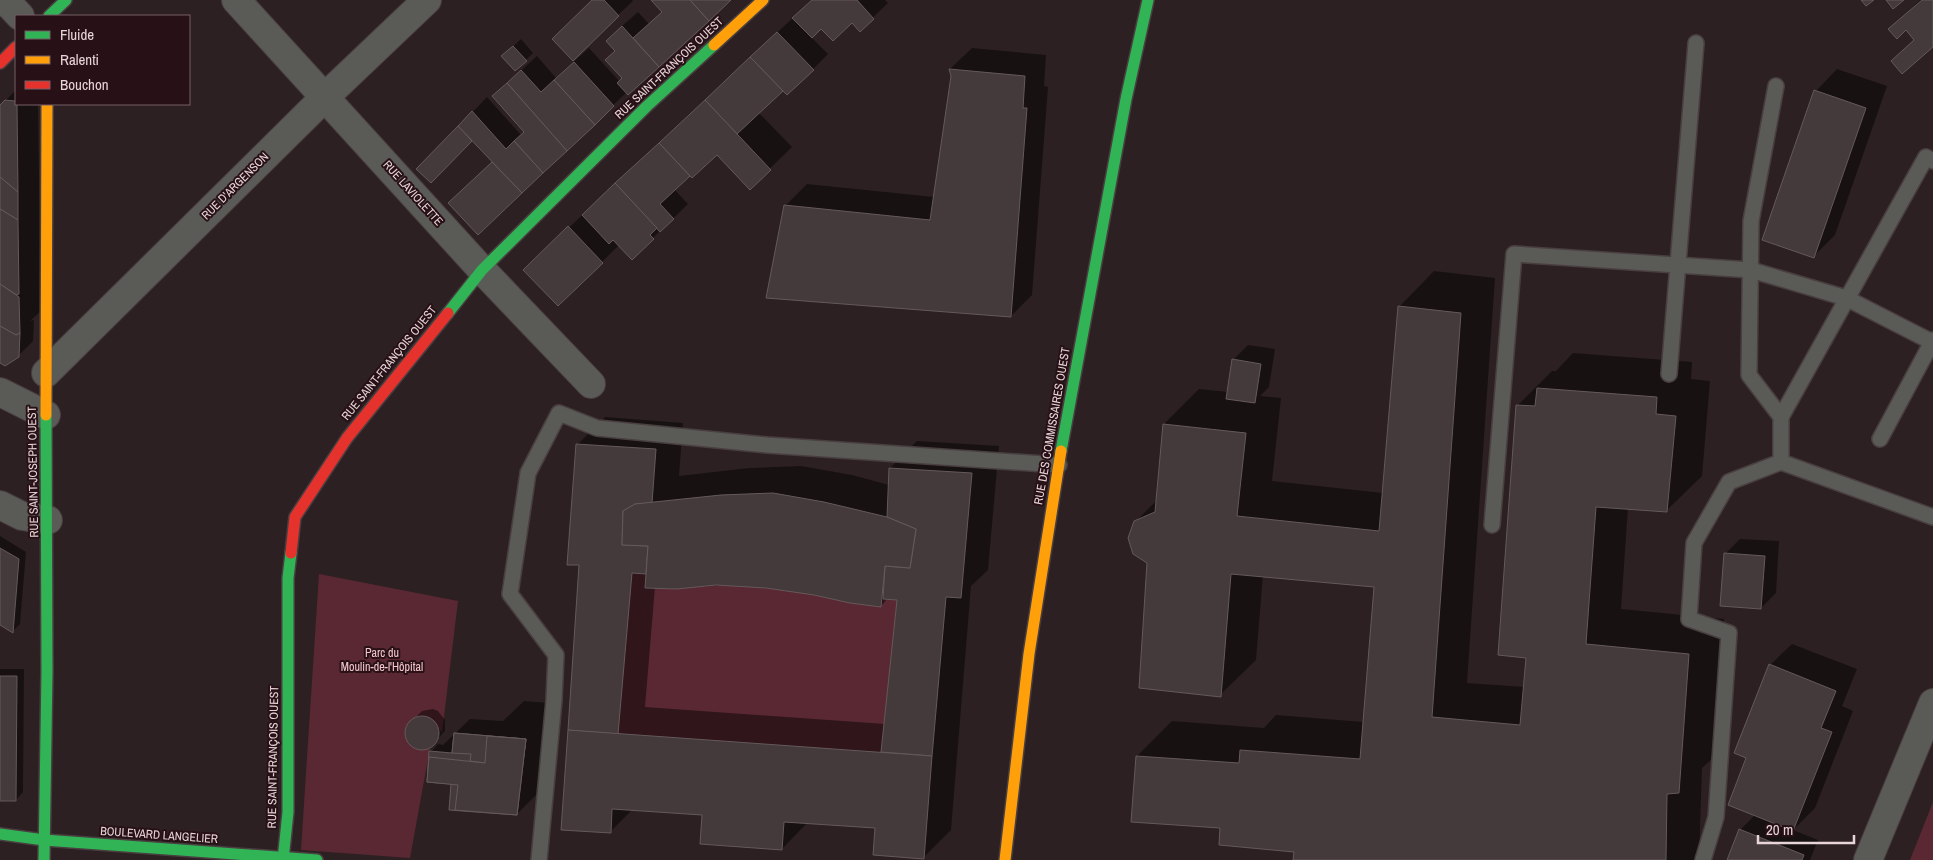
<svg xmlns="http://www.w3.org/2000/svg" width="1933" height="860" font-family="'Archivo Narrow',sans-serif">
<rect width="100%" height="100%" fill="#2c2022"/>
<!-- green -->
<g fill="#5a2833">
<path d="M632 573 646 574 645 588C669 589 691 587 714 586 730 585 748 587 764 588 804 591 842 602 881 607L883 599 897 600 881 752 618 734Z"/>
<polygon points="319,574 458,601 442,733 439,728 438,739 430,748 410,858 301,850"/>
<polygon points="1933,802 1933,860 1910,860"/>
</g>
<!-- shadow -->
<g fill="#0007" fill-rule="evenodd">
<polygon points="593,0 632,0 633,1 618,15"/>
<polygon points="653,0 729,0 629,94 627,92 478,233 465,188 493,161 473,139 431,182 418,169 487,97 521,135 525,131 493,96 537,56 556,78 589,48 620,82 624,78 617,50 622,26 638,12 649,24 663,11"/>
<polygon points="812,0 885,0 888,3 860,30 852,22 821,27 811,37 828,54 813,69 783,89 758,112 792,147 750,188 717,153 690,174 674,189 688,204 632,258 619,245 602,262 546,249"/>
<polygon points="1920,0 1933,0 1933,46 1893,61 1915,39 1906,29 1890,29"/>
<polygon points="521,39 533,53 526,60 503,56"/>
<polygon points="972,48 1046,55 1044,86 1048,87 1032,295 1011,316 785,206 807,184 934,197 952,76 950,69"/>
<polygon points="1837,69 1887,86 1835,235 1813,257 1816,91"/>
<polygon points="16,90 16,104 38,104 41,311 30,321 34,320 33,341 18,356 0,361 0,106"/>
<polygon points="1434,271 1495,278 1467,683 1525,687 1527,656 1517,406 1552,371 1556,371 1573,353 1692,362 1691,379 1710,381 1702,476 1666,511 1628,508 1621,609 1724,619 1714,757 1702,768 1699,860 1294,860 1295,851 1222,827 1137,756 1172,721 1264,728 1276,715 1364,722 1376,585 1263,575 1256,660 1220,695 1149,563 1135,522 1157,500 1164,424 1199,389 1228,392 1233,360 1248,345 1275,349 1269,387 1260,396 1281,398 1272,481 1383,493 1399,307"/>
<path d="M605 417 683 423 679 476 749 468 801 466 852 475 889 485 890 468 917 441 999 446 988 570 971 586 951 830 924 857 876 827 808 822 782 849 703 814 633 809 610 832 581 564 578 444ZM716 584 766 587 815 593 881 606 888 598 898 599 885 724 645 707 655 587Z"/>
<polygon points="0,536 26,552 20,624 13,631 0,624"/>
<polygon points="1740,539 1779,541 1776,593 1761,608 1725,554"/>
<polygon points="1792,644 1857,669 1842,706 1853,711 1815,808 1793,830 1818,840 1810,860 1728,860 1740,830 1755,815 1748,758 1770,665"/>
<polygon points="0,669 24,669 23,792 16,800 0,800"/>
<polygon points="524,701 561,704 552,779 517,814 452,785 431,752 438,744 443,745 470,719 503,721"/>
<polygon points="433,709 438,711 445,720 445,731 430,747 418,749 413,747 406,739 406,727 422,711"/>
</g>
<!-- building -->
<g fill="#44393b" stroke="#65595b">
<polygon points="592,0 604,0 619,16 573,61 552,39"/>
<polygon points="651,0 690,0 709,21 659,67 633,38 662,12"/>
<polygon points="690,0 731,0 709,21"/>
<polygon points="812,0 857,0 874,19 860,32 852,23 833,41 821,29 812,38 792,18"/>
<polygon points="1861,0 1874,0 1866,6"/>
<polygon points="1886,0 1904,0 1893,9"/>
<polygon points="1922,0 1933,0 1933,47 1902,74 1891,61 1914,40 1906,30 1897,39 1888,29"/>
<polygon points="622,26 659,67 628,95 617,83 622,78 605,60 615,51 606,41"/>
<polygon points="777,32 814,70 787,95 750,57"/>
<polygon points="513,46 527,61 515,71 501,56"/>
<polygon points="750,57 783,91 737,134 705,100"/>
<polygon points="574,62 614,106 595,125 554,80"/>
<polygon points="949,69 1025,76 1023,108 1027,108 1011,317 766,298 784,205 930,220 951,76"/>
<polygon points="521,70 541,92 554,80 595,125 567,151 507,83"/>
<polygon points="507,83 567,151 543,173 514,141 524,132 492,96"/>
<polygon points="1814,90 1866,108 1814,258 1762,240"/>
<polygon points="5,100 15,101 17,105 18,192 0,177 0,105"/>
<polygon points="705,100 771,170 750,190 717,155 692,178 659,143"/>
<polygon points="472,111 506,149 514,141 543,173 522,193 458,126"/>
<polygon points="458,126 472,141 431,183 416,169"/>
<polygon points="659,143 690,176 660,204 674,219 660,232 615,183"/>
<polygon points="492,162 522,193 478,235 448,203"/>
<polygon points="0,177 18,192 18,220 0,209"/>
<polygon points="615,183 657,228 650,235 654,239 632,260 613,240 609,244 582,215"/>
<polygon points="0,209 18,220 19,294 17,295 0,284"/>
<polygon points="568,226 603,263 558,306 523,270"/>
<polygon points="0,284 19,297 20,333 16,335 0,326"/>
<polygon points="1398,306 1461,313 1432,717 1520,725 1526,658 1498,655 1516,405 1535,406 1537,388 1657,397 1656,414 1676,416 1667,512 1596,507 1586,644 1689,654 1679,793 1667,794 1666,860 1293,860 1294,852 1219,845 1220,828 1131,822 1136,756 1239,763 1240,750 1360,759 1374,587 1231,574 1221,697 1139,688 1147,563 1133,554 1128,538 1134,521 1155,512 1163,424 1246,433 1237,516 1379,531"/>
<polygon points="0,326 16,335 20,333 19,357 5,366 0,363"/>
<polygon points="1232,359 1261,364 1255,403 1226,399"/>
<polygon points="576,444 656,449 652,503 635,504 623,511 622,545 648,546 646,574 632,573 618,734 568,730 579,565 567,565"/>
<polygon points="889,468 972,473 961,598 946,597 932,756 881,752 897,600 883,599 885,566 910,568 916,529 887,517"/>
<polygon points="773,493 824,502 887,517 916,529 910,568 885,566 881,607 850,603 814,595 766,588 716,585 677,589 645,588 648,546 622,545 623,511 635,504 721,495"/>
<polygon points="0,548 19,559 13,633 0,625"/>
<polygon points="1724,553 1765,556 1761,609 1720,606"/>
<polygon points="1769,664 1836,691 1821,728 1832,732 1793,831 1728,805 1746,758 1734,753"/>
<polygon points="0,676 17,676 16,801 0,801"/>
<circle cx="422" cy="733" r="17"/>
<polygon points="568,730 932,756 924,859 873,855 875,828 784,822 782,850 700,844 702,815 612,809 611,833 561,830"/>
<polygon points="454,733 526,739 517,815 449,810 451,784 427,782 429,751 452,753"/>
<polygon points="454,733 526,739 520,784 506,783 502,778 499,779 501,765 470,761 471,754 452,753"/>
<polygon points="487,736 526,739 517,815 455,810 458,785 427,782 429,757 485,763"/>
<polygon points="1739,829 1804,855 1802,860 1727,860"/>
</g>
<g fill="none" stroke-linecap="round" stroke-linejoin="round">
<!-- lane casing -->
<g stroke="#493e40" stroke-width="18">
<g id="lane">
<polyline points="1776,86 1751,221 1749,375 1781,417 1781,462 1933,517"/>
<polyline points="1669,374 1696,43"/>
<polyline points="1781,417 1926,157 1933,161"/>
<polyline points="1880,439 1933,340"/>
<polyline points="1492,525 1514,254 1751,270 1846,298 1932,342"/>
<polyline points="539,860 554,700 556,655 510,594 528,473 559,413 597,428 767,445 1059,465"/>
<polyline points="1703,860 1716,817 1729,633 1689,619 1694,543 1729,482 1781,462"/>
</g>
</g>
<!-- street casing -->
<g stroke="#493e40" stroke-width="30">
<g id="street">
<polyline points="5,0 20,16"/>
<polyline points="236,0 482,270 591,384"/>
<polyline points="46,373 325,97 427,0"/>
<polyline points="0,392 46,415"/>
<polyline points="0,505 22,516 48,520"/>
<polyline points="1868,860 1933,703"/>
</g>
</g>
<!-- fast casing -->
<g stroke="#493e40" stroke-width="14">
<g id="fast">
<polyline points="49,16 66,0"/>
<polyline points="448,313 482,270 647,106 714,45"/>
<polyline points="1061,451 1126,99 1148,0"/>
<polyline points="0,834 44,840 317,860"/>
<polyline points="44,860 47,671 46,415"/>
<polyline points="283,860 288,812 288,578 291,553"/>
</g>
</g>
<!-- slow casing -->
<g stroke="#493e40" stroke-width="14">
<g id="slow">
<polyline points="714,45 763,0"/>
<polyline points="46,415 47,104"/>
<polyline points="1005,860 1029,654 1061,451"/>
</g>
</g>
<!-- jam casing -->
<g stroke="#493e40" stroke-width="14">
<g id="jam">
<polyline points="0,63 16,47"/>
<polyline points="291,553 295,517 347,438 448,313"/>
</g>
</g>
<!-- lane -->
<use href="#lane" stroke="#5a5a57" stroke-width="15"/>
<!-- street -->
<use href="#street" stroke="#5a5a57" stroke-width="28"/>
<!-- fast -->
<use href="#fast" stroke="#30b455" stroke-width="11"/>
<!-- slow -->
<use href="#slow" stroke="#ff9f0a" stroke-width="11"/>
<!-- jam -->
<use href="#jam" stroke="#e5322d" stroke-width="11"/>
</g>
<g text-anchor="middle" stroke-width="4" stroke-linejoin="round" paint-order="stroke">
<!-- street labels -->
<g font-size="12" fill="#e7d5d8" stroke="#281116">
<text transform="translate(669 68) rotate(-43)" y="4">RUE SAINT-FRANÇOIS OUEST</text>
<text transform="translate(235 186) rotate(-45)" y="4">RUE D'ARGENSON</text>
<text transform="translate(413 193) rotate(48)" y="4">RUE LAVIOLETTE</text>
<text transform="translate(389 363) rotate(-51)" y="4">RUE SAINT-FRANÇOIS OUEST</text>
<text transform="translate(1052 426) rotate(-80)" y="4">RUE DES COMMISSAIRES OUEST</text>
<text transform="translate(33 472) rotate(-91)" y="4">RUE SAINT-JOSEPH OUEST</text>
<text transform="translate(273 757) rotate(-89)" y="4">RUE SAINT-FRANÇOIS OUEST</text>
<text transform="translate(159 835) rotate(4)" y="4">BOULEVARD LANGELIER</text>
</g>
<!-- park labels -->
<g font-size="12" fill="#f7c7cf" stroke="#281116">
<text x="382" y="657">Parc du<tspan x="382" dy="14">Moulin-de-l'Hôpital</tspan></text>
</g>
</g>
<!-- legend -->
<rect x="15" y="15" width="175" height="90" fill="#281116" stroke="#745f64"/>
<rect x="25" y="31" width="25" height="8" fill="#30b455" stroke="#745f64"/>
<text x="60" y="40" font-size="15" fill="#e7d5d8">Fluide</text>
<rect x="25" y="56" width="25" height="8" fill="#ff9f0a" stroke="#745f64"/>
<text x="60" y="65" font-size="15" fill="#e7d5d8">Ralenti</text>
<rect x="25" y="81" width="25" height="8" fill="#e5322d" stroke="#745f64"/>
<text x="60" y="90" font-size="15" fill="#e7d5d8">Bouchon</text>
<!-- scale -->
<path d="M1758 835v8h96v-8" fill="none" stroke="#e7d5d8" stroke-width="2.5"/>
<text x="1766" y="835" font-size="15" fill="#e7d5d8" stroke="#281116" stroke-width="4" paint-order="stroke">20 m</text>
</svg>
